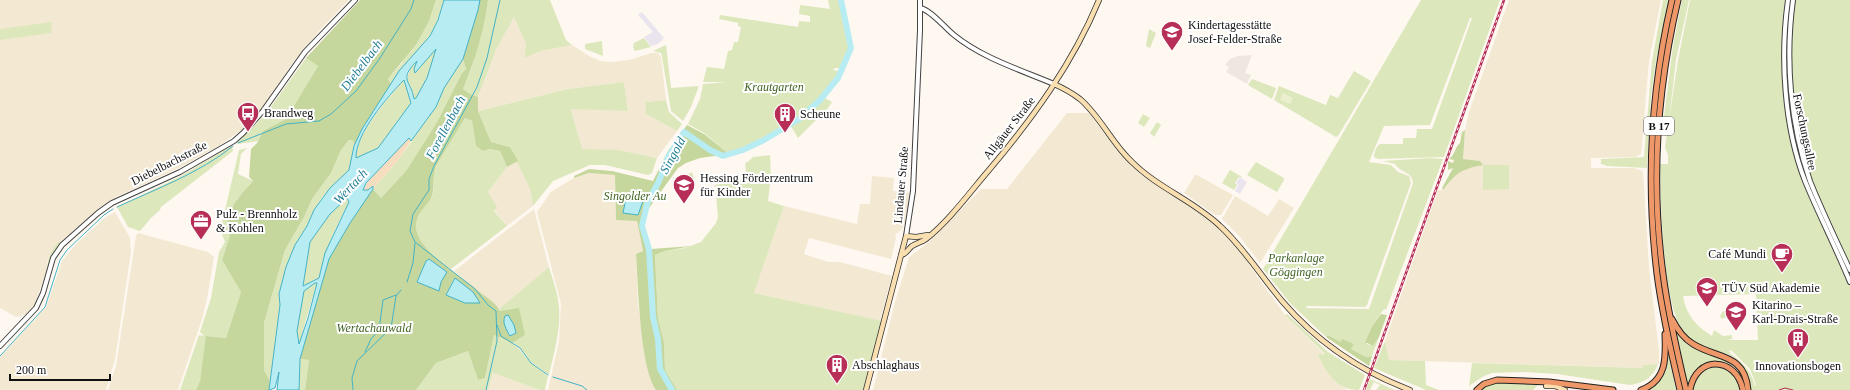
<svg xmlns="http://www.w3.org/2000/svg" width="1850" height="390" font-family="'Times New Roman',serif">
<rect width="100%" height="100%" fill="#fef8f1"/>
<!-- industrial -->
<g fill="#e9e4ed">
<polygon points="642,12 664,38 658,44 651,46 644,37 653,32 638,15"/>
<polygon points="1240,177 1247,182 1240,194 1235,191 1238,185 1236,183"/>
</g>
<!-- farmland -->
<g fill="#f3e8d2">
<polygon points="0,0 349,0 320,30 289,68 259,113 240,131 220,145 179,168 114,198 96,211 59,243 47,261 48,267 34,306 27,314 16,317 0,308"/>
<polygon points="1509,0 1661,0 1649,61 1641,154 1635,157 1591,158 1591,168 1634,168 1643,171 1649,268 1659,351 1659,364 1643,365 1643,368 1389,360 1385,341 1438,190 1443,190 1455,174 1480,161 1463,159 1465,130 1469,112"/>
<polygon points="514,17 526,44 524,58 541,51 572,45 589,56 601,61 612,62 629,60 651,53 658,53 661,57 666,100 645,102 646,114 677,131 657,158 619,150 582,150 571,108 628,111 624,82 568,89 478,111 478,97 496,50"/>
<polygon points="1067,113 1089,113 1116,149 1140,174 1205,217 1218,227 1244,255 1252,269 1285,315 1325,355 1317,356 1335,382 1347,390 873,390 895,302 909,257 929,242 981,189 1007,189"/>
<polygon points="518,161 530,189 533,206 507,226 494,210 488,192 507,167"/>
<polygon points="589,173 615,175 616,220 637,220 643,251 636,254 638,305 647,367 652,384 656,390 548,390 559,341 561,304 537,212 551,192 574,178"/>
<polygon points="1195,175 1197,175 1233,195 1221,215 1215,215 1184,193"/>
<polygon points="872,176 894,178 893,191 910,193 906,220 902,229 895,235 896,238 891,259 809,238 804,254 828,262 840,262 892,276 880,321 754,293 784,206 857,224 860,204 870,204"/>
<polygon points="1235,196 1268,216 1279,199 1294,208 1260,263 1240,237 1222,219"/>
<polygon points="534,209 549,267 499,309 454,271"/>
<polygon points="115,212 130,238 131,252 115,359 106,390 0,390 0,357 46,307 62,261 77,243 106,217"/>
<polygon points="138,233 208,252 214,257 207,299 202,319 178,390 108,390 116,366 136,236"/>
<polygon points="493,373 540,390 488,390"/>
</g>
<!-- green -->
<g fill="#dde7bc" fill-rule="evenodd">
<path d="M436 0H444C440 12 437 24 430 35 419 53 402 66 391 84L388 79 401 64 429 21Z"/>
<polygon points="488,0 550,0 566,40 572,45 541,51 524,58 526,44 514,17 496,50 478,97 470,94 463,89 472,67"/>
<polygon points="828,0 840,0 848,37 849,47 841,68 835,68 833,70 840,71 835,80 821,96 832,102 828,108 798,138 789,123 761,140 729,154 704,133 688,124 700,99 703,84 727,82 703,82 707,67 724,69 728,51 732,50 734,42 738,42 741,27 738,26 738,23 719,19 720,15 798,27 799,21 810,22 810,16 799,14 800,5 830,9"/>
<path d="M1421 0H1500L1444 157 1378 159 1374 157C1374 153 1376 146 1380 144H1403V138H1416L1417 129H1432L1472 18H1470L1430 125 1384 126 1369 162 1391 165 1398 172 1409 176 1411 183 1367 305 1365 307 1307 306 1306 308 1369 309 1413 183C1412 171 1400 173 1395 164L1383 161 1430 158 1443 159 1386 310 1384 309 1372 326 1364 343 1373 346 1379 337 1372 356 1366 357 1351 349 1354 344 1342 340 1341 342 1328 335 1326 337 1290 303 1263 269Z"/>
<polygon points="1663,0 1669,0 1656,61 1651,96 1647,168 1607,166 1601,164 1601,159 1644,157 1652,61"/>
<path d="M1682 0H1689L1676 60 1669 120 1678 60 1690 0H1850V390H1751C1744 338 1704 361 1684 333 1662 304 1661 202 1660 164H1668V155L1665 148 1668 124H1663L1673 46ZM1756 294 1758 340H1727L1732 339V335L1723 336 1714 330 1712 336C1696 326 1686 315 1683 296ZM1729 350 1732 351 1750 369 1756 385 1755 386C1751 370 1743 363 1730 353Z"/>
<polygon points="52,22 51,33 0,40 0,29"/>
<polygon points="1149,29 1156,33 1150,48 1146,46"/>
<polygon points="644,38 651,47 635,51 633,47 634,43"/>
<polygon points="602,41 603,56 585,49 585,44"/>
<polygon points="666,45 671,88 699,86 691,107 683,121 671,111 662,57 661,53 653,51"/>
<path d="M437 48 427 78 416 98 413 99V94L407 80C411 60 421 57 437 48Z"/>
<polygon points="306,58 318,66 286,119 263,131 258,141 239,144 237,142 257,123 270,108"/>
<polygon points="463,59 466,69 462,73 437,122 406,171 381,198 373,189 399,159 436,107 444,88"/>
<polygon points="1354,71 1371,81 1338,136 1336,137 1274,100 1279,86 1326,105 1330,95 1338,98"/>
<polygon points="1252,79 1276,88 1272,99 1248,85"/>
<path d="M404 80 411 103 378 148 356 158C355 135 389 97 404 80Z"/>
<polygon points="624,82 628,111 571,109 582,149 619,150 657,158 652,173 648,175 605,165 590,165 553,181 533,206 530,189 510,147 491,142 478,111 568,89"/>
<polygon points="666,100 669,112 682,124 677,131 646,114 645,102"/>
<polygon points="1143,114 1150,118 1144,127 1138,123"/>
<path d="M465 118 472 121 476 146 483 151 490 149 500 151 507 167 488 192 497 207 494 211 507 226 451 269C434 257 406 238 419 213 424 206 431 202 433 193 435 184 432 177 436 166Z"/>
<polygon points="1157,122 1161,125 1154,137 1150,133"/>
<polygon points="349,140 353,140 354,146 349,170 330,188 321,199 314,210 307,226 295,245 279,294 280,305 270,381 264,370 264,323 285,250 304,217 312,199 331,173 341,150"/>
<polygon points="232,145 233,151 161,207 160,210 151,218 140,231 128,227 117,207 181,176"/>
<polygon points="247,148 241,154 238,174 253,181 237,199 230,235 222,260 241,292 226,338 207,336 200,381 196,390 180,390 199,335 204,336 200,332 211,298 219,252 225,242 221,232 222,223 239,150"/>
<polygon points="770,155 771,176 768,201 784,206 754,293 882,321 863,390 677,390 665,370 664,342 658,319 655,255 665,251 685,248 701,242 716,223 718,217 715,185 747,179 745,163 749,161 753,157"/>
<polygon points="1256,162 1284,178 1284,180 1277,192 1247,175"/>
<polygon points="1483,165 1509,165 1509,189 1483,190"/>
<polygon points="1230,170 1242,177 1239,177 1235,183 1237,185 1234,190 1222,183"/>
<polygon points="692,172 694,179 693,181 676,182"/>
<path d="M347 197 349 202C336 227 324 251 319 278L303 286 310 242 330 214Z"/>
<path d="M61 242 52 256 48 267C47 257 52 251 57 243Z"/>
<path d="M549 267C553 280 558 294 559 307 561 329 554 353 549 375L531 362 520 348 512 342 525 335 499 309Z"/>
<polygon points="317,282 299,344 297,343 297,331 304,291"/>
<polygon points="1723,311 1733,312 1734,313 1722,319 1720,316"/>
<path d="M1740 313C1743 316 1742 321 1740 324H1731V319L1738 317Z"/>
<path d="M1287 314 1328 352 1365 375 1359 390C1335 390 1329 374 1317 355L1325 354 1285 315Z"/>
<path d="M1676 332C1682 339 1687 345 1695 349 1702 353 1711 353 1719 356 1735 361 1743 373 1746 390 1744 386 1743 378 1739 373 1722 351 1695 363 1688 387Z"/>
<polygon points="494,335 512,343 519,349 531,363 548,376 545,390 540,390 493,373 488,390 416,390 436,363 468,351 478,380 485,378"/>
<polygon points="1385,341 1389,360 1425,361 1426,385 1439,390 1426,390 1374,368"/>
<polygon points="1668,354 1676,390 1647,390 1661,378 1665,371"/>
<polygon points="300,359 309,360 305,390 299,390"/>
<path d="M1472 363 1643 368V365L1658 364C1653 377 1644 383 1630 385L1557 374 1522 372 1492 373 1484 376 1469 386Z"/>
<path d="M1712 366C1728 368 1736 374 1740 390H1693C1696 378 1700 371 1712 366Z"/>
<polygon points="1370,379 1395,390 1376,390 1380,385 1374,382 1370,390 1366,390"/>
<polygon points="1495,383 1537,384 1538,385 1533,390 1480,390 1484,386"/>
</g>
<!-- forest -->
<g fill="#c5d79c" fill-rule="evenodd">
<path d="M360 0H436L429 21 417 43 388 79 391 84 362 129 354 146 353 140H349L341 150 331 173 312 199 304 217 285 250 264 323V370L270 381 269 390H196L200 381 206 336 226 338 241 292 222 260 230 235 226 231C231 204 236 200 253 181L249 177 251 149 257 143 263 131 286 119 318 66 306 58Z"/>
<path d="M480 0H488C484 30 475 61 463 89L470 94 478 97V111L491 142 510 147 518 161 507 167 500 151 490 149 483 151 476 146 472 121 465 118 436 166C432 177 435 187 432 196 428 207 417 210 416 225 414 248 458 274 475 288 482 295 496 302 500 311L519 308 525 335 512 343 494 335 485 378 478 380 468 351 436 363 416 390H305L309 360 300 359 329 259 350 223 373 189 381 198 406 171 437 122 462 73 466 69 463 59 478 10ZM429 259 441 282 439 290 417 282 426 261ZM454 279 473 292 480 303 446 295Z"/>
<path d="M687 125 704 134 729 154 700 158 686 163 678 168 649 208 646 215 644 225 651 249 692 246 665 251 655 255 658 319 664 342 665 370 677 390H656C640 368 638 284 636 254L643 251 637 221 616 220 615 175 589 173 574 178V176L589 169 612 171 653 181 668 151Z"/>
<path d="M1465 130 1463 159 1480 161 1483 165C1461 169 1456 173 1443 190L1442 188 1453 168 1448 170V161L1453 163 1454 160 1449 159C1456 154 1454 148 1460 143L1462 132Z"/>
<polygon points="1381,314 1387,315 1379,337 1373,346 1367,343 1364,344 1372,326"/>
<polygon points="1328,335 1341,342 1342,339 1354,344 1351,349 1366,357 1372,356 1369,366 1326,337"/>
</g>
<!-- sand -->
<polygon fill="#f7ddc0" points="409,138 411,141 399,159 373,189 373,187 368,190 363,191 370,177"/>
<!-- pitch -->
<polygon fill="#ecefcd" points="1283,93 1293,98 1290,104 1280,100"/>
<!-- plaza -->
<polygon fill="#eee7e0" points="1252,55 1245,73 1251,75 1247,84 1226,72 1229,67 1225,65 1230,59 1238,56"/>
<!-- water -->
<g fill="#b8ecf3" stroke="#44b2c5" fill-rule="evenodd">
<path d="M444 0H480L478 10 463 59 444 88 436 107 411 141 409 138 366 183 363 190H368L373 186V189L350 223 329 259 300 359 299 390H277L279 372 275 388 269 390 280 305 279 294 286 267 295 245 307 226 314 210 330 188 349 170 354 146 362 129 399 71 430 36 438 20ZM436 49 427 78 416 98 414 99C411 80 398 80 417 61L414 69 415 73ZM404 80 411 103 378 148 356 158C355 134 388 96 404 80ZM347 198 349 202 325 253 319 278 303 286 310 242 330 214ZM315 283H317L308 318 299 344 297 331 304 291Z"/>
<polygon points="630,197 641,197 643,201 638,215 623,213 626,198"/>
<polygon points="429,259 447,272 441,282 439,291 417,282 426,261"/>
<polygon points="455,278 473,292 480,303 465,303 446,295"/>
<path d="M508 315 514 325 516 333 510 336C506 329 502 323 505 316Z"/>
</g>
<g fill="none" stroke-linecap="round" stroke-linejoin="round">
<!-- stream -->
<g stroke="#44b2c5" stroke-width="1">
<polyline points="238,143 286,124 319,121 331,114 356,91 380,58 411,9 414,0"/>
<path d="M117 207C156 189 200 173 233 146"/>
<polyline points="407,282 413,263 415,243"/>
<polyline points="497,325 501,336 520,348 531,363 548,375"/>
<polyline points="365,352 371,339 379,330 383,300 396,295"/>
<polyline points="0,356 45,307 60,260 67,250 104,215 113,209"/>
<polyline points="553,377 582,386 587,390"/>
<polyline points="353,390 352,378 357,361 391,328 396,296 401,290"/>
<polyline points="486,390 497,341 496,311 488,305 475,289 415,242 410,231 413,214 429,190 429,179 434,166 477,87 487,58 500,0"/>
</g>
<!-- river -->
<polyline stroke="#b8ecf3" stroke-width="6" points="672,390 660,369 658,339 653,317 649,249 642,226 647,204 659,181 668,157 684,132 710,150 723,156 743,150 764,140 799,119 820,100 838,78 851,48 841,0"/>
<!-- tertiary casing -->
<g stroke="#424242" stroke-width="6">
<g id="tertiary">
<path d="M1788 0C1780 57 1784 127 1805 181 1819 215 1836 248 1850 282"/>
<path d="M1793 0C1785 59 1790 124 1810 181 1822 211 1836 240 1850 270"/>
<path d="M920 8C931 10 945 28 954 35 982 58 1021 70 1054 84"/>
<polyline points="906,236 913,191 920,30 920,0"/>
<polyline points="0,346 36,308 43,293 53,258 62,245 98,213 112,203 180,172 234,141 243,133 263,111 305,52 355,0"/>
</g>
</g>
<!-- secondary casing -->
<g stroke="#313131" stroke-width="6">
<g id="secondary">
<path d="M1054 84C1063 88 1072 93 1080 99 1101 117 1112 144 1132 162 1158 188 1194 201 1220 226 1244 248 1261 276 1282 301 1316 341 1360 371 1410 390"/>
<path d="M901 255C907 254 908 249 912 246 917 243 922 242 926 239 949 221 970 192 989 170 1033 118 1073 63 1099 0"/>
<polyline points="1546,386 1555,386 1565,390"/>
<polyline points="866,390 906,236 916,237 928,235"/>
</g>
</g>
<!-- trunk casing -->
<g stroke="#202020" stroke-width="7">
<g id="trunk">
<path d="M1672 0C1651 89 1646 183 1657 274 1662 313 1671 352 1680 390"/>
<path d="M1678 0C1657 89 1651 184 1663 274 1668 313 1677 352 1686 390"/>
<path d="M1672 319C1677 329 1683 338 1693 344 1717 359 1745 353 1748 390"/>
<polyline points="1477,390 1484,384 1497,380 1549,382 1613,390"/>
<path d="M1641 390C1667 381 1666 357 1665 334"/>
<path d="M1690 390C1696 355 1736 356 1743 390"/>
</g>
</g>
<!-- tertiary -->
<use href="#tertiary" stroke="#fff" stroke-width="4"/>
<!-- secondary -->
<use href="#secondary" stroke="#fadfb0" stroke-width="4.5"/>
<!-- trunk -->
<use href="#trunk" stroke="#ee9768" stroke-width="5"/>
<!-- tram -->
<polyline stroke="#b72e57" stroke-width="1" points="1779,390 1785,388 1793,390"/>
<!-- rail casing -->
<g stroke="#b72e57" stroke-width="2.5">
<polyline id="rail" points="1364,390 1504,0"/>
</g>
<!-- rail -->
<use href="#rail" stroke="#fff" stroke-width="1" stroke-dasharray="3" stroke-linecap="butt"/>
</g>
<!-- icons -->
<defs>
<g id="school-pin" transform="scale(1.15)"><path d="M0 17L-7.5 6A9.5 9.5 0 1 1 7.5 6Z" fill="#b72e57" stroke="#fff"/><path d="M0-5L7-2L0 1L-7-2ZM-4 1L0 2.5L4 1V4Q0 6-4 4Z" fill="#fff"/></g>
<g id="bus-pin" transform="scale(1.15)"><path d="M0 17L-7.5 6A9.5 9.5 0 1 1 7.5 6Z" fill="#b72e57" stroke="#fff"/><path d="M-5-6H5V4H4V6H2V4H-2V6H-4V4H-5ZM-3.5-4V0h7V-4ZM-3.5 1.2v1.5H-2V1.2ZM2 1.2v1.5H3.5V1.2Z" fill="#fff"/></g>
<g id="building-pin" transform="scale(1.15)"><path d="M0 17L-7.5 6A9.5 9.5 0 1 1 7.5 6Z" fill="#b72e57" stroke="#fff"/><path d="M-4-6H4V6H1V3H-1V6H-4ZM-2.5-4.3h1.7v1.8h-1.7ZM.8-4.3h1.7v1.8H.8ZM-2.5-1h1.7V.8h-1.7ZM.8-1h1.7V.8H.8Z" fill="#fff"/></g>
<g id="office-pin" transform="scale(1.15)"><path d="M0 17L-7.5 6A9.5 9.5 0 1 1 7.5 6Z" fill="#b72e57" stroke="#fff"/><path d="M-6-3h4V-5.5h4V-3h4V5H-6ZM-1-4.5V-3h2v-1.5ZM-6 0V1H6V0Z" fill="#fff"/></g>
<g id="cafe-pin" transform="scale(1.15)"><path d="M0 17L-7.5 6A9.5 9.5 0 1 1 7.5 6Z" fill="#b72e57" stroke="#fff"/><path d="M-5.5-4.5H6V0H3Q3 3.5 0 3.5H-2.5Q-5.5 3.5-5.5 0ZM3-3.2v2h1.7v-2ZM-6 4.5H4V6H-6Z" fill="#fff"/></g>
</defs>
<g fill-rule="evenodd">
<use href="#school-pin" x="1172" y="32"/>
<use href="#bus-pin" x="248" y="113"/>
<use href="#building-pin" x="785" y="114"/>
<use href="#school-pin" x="684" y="185"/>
<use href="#office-pin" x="201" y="221"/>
<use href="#cafe-pin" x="1782" y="254"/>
<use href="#school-pin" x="1707" y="288"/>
<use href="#school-pin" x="1736" y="312"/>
<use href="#building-pin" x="1798" y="339"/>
<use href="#building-pin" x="837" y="365"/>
</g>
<g text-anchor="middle" stroke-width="4" stroke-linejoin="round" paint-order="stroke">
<!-- shield labels -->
<rect fill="#fff" stroke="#575757" stroke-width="1" x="1644" y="117" width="30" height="18" rx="3"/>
<g font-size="11" font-weight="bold" fill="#0f0f0f">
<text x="1659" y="130">B 17</text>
</g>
<!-- poi labels -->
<g font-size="12" fill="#0f0f0f" stroke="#fff" text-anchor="start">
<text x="1188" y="29">Kindertagesstätte<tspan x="1188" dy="14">Josef-Felder-Straße</tspan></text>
<text x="264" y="117">Brandweg</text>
<text x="800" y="118">Scheune</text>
<text x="700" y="182">Hessing Förderzentrum<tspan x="700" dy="14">für Kinder</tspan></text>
<text x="216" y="218">Pulz - Brennholz<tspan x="216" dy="14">&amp; Kohlen</tspan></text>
<text x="1766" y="258" text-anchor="end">Café Mundi</text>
<text x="1722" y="292">TÜV Süd Akademie</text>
<text x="1752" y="309">Kitarino –<tspan x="1752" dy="14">Karl-Drais-Straße</tspan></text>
<text x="852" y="369">Abschlaghaus</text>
<text x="1798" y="370" text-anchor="middle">Innovationsbogen</text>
</g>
<!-- park labels -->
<g font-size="12" font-style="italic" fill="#406322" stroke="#fff">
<text x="774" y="91">Krautgarten</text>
<text x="635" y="200">Singolder Au</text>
<text x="1296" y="262">Parkanlage<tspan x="1296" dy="14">Göggingen</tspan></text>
<text x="374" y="332">Wertachauwald</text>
</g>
<!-- street labels -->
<g font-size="12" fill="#0f0f0f" stroke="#fff">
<text transform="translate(1009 128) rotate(-52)" y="4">Allgäuer Straße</text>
<text transform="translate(1805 132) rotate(78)" y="4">Forschungsallee</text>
<text transform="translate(169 163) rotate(-27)" y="4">Diebelbachstraße</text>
<text transform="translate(901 185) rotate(-85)" y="4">Lindauer Straße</text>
</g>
<!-- water labels -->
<g font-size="13" font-style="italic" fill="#1e7d93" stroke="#fff">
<text transform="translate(361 65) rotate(-53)" y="5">Diebelbach</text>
<text transform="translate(445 127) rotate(-62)" y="5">Forellenbach</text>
<text transform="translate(672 155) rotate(-61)" y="5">Singold</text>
<text transform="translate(350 186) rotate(-47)" y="5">Wertach</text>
</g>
</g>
<!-- scale -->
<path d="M10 374v6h100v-6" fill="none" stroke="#0f0f0f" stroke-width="2"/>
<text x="16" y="374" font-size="12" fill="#0f0f0f" stroke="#ffffff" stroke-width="3" paint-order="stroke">200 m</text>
</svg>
